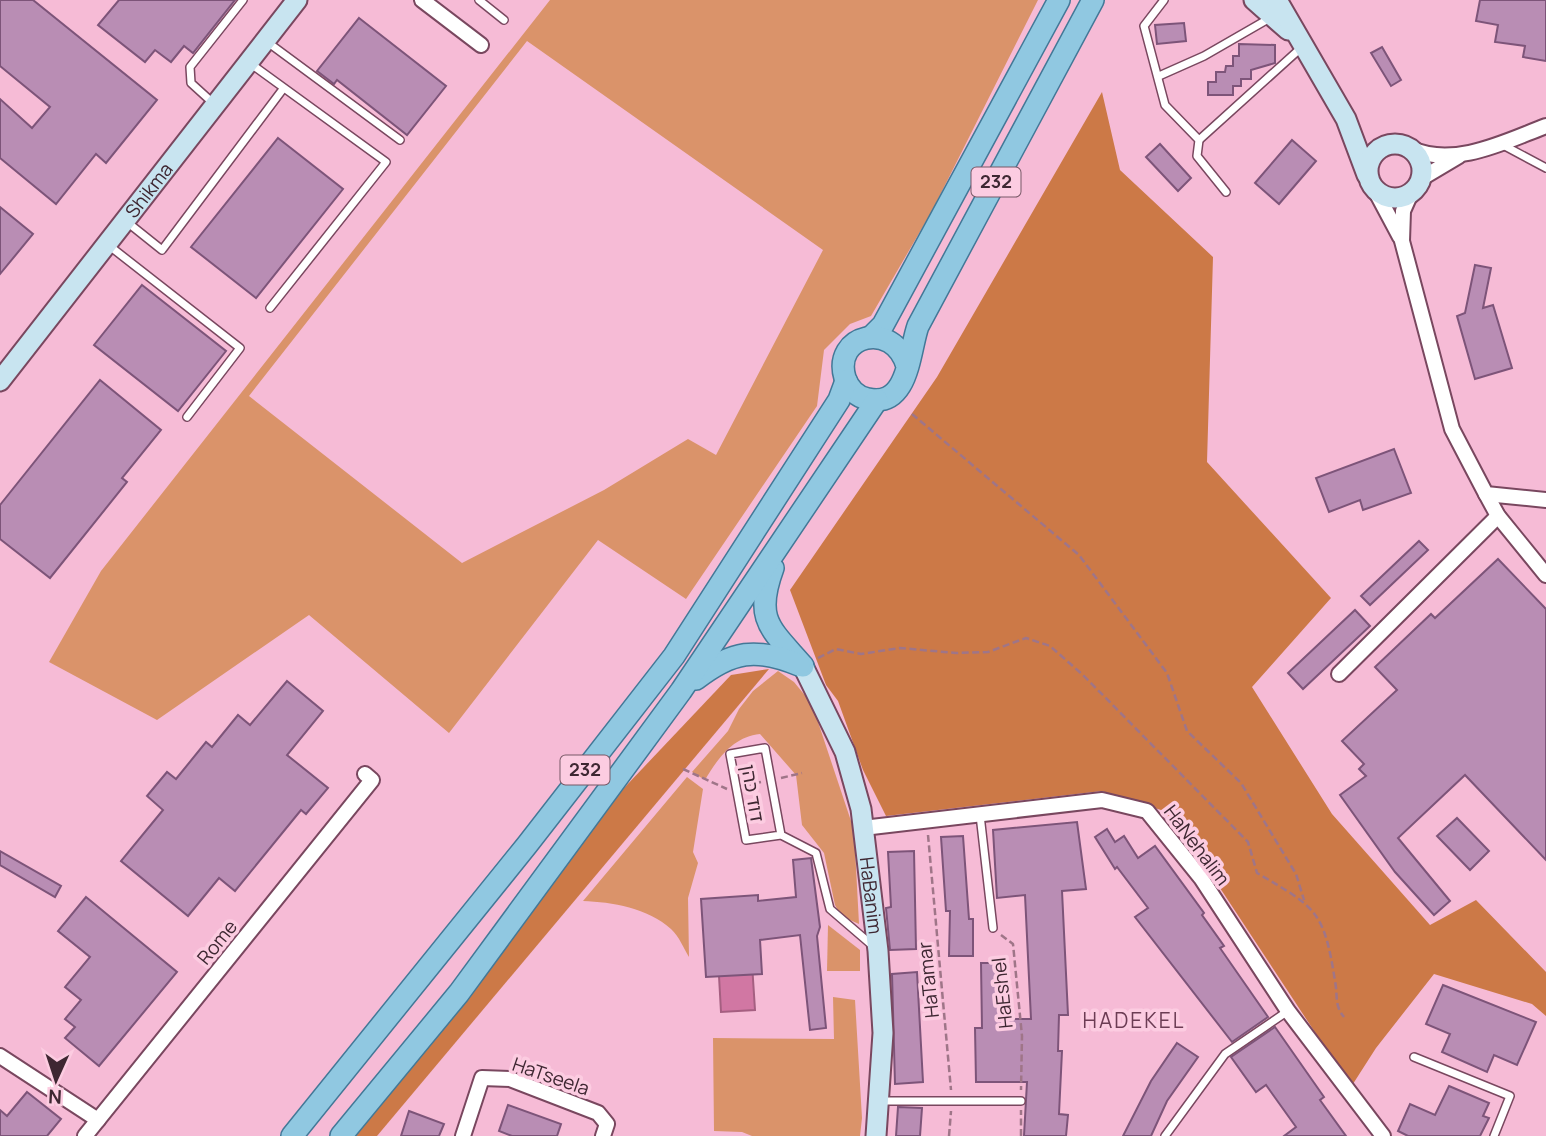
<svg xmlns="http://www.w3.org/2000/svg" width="1546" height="1136" font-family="Manrope,'Noto Sans Hebrew',sans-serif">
<rect width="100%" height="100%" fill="#f6bbd6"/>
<!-- green -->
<g fill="#da936a" fill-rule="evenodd">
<path d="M550 0H1038L932 211 871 316 850 324 824 350 817 406 686 599 598 540 449 733 309 615 157 720 49 662 101 571ZM527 41 823 250 716 455 688 439 604 490 462 563 249 396Z"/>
<path d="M778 671 794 682 812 704 854 830 859 924 841 916 835 905 824 853 802 825 796 775 760 734C733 737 718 758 705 780L692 772 728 731 739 709 753 691Z"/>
<path d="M687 777 703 789 693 852 698 863 688 898 689 957C684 949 679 936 671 929 648 908 612 902 583 901Z"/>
<polygon points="828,925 860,950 860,971 827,971"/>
<polygon points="833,997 855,1000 862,1118 860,1136 752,1136 742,1132 714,1131 713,1038 834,1039"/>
</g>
<!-- forest -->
<g fill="#cc7947">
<polygon points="1102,92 1120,170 1213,257 1207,462 1331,598 1252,687 1332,814 1430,925 1476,900 1546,972 1546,1016 1532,1004 1434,974 1376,1048 1351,1087 1222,891 1164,811 1102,791 886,816 863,770 838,701 826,685 790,590 937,377"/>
<polygon points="769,669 377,1136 340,1136 625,787 731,675"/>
</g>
<!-- water -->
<polygon fill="#d177a3" stroke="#a55f81" stroke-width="2" points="748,902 755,1010 721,1012 715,904"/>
<!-- building -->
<g fill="#b98db4" stroke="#7d5479" stroke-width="2">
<polygon points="0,0 33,0 157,100 106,163 96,154 56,204 0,158 0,99 32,128 50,107 0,66"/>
<polygon points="119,0 235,0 193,53 184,46 171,62 155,50 145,62 98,25"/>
<polygon points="1480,0 1546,0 1546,61 1523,57 1525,46 1495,42 1498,25 1476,21"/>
<polygon points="359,18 446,86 407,135 337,80 334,84 317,71"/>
<polygon points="1184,23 1186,41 1157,44 1155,25"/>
<polygon points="1239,44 1275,45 1275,63 1251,70 1251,79 1241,79 1241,86 1233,86 1233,95 1208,95 1208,82 1216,82 1216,72 1225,72 1226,66 1233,66 1233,56 1239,56"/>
<polygon points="1382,47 1401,80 1391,86 1371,53"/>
<polygon points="278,138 343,189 256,298 191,247"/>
<polygon points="1292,140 1316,161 1279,204 1255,183"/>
<polygon points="1160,144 1191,178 1178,191 1146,157"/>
<polygon points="0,207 33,234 0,274"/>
<polygon points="1475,265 1491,268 1483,308 1493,305 1512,368 1475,379 1457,316 1465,313"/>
<polygon points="142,285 226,351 178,411 94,345"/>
<polygon points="100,380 161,430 122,478 127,482 50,578 0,539 0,505"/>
<polygon points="1394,449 1411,493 1363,510 1360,500 1329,512 1316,478"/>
<polygon points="1419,541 1428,550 1370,605 1361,596"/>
<polygon points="1498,559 1546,609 1546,860 1465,775 1398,838 1450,901 1434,915 1395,872 1340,795 1366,776 1359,769 1364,764 1342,741 1397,690 1375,667 1431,614 1435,618"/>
<polygon points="1355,610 1370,626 1303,689 1288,673"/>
<polygon points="287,681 323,711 287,755 328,788 306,814 301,810 235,891 219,878 188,916 121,861 163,810 147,796 167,772 176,779 206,742 212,747 238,715 250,725"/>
<polygon points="1457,818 1489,851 1470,870 1437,836"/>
<polygon points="1077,822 1086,889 1062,891 1068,1015 1059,1015 1058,1051 1062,1051 1059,1114 1068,1115 1066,1136 1024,1136 1027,1082 976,1082 975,1028 982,1028 981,963 1007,963 1008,1019 1031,1019 1025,895 997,898 993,830"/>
<polygon points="1107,829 1115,842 1124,836 1138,858 1155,846 1204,913 1202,915 1224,946 1220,948 1268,1017 1232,1042 1135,917 1148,908 1117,867 1115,869 1095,837"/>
<polygon points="963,836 969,919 973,919 973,956 949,956 950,911 946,911 941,837"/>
<polygon points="0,851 61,886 55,897 0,865"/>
<polygon points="914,851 916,949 890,950 886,908 891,907 888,852"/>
<polygon points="811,858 820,927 817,936 826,1028 810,1030 800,935 760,940 762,974 706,977 701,899 758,895 758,901 796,897 793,860"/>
<polygon points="86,897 177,972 99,1066 65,1038 75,1027 65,1019 81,1000 65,987 90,957 58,931"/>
<polygon points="917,972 923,1082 895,1084 892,974"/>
<polygon points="1443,985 1536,1022 1517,1065 1494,1055 1487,1072 1442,1052 1450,1034 1426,1024"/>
<polygon points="1275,1027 1324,1097 1320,1100 1346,1136 1284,1136 1296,1127 1266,1085 1256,1092 1231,1057"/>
<polygon points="1177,1043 1198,1057 1167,1101 1151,1136 1123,1136 1151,1081"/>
<polygon points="1449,1086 1489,1103 1483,1116 1489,1118 1480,1136 1408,1136 1398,1131 1410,1104 1435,1115"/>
<polygon points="27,1092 61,1119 47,1136 0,1136 0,1110 7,1116"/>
<polygon points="508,1105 561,1124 557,1136 512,1136 499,1131"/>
<polygon points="898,1107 922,1108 920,1136 896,1136"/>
<polygon points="409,1111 444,1124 439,1136 401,1136"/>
</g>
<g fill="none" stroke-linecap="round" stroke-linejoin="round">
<!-- lane casing -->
<g stroke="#79475f" stroke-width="10">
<g id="lane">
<polyline points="479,0 504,20"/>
<polyline points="1164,0 1144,26 1165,105 1199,140 1197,156 1226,192"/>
<polyline points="266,41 400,140"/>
<polyline points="251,64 386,162 270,308"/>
<polyline points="1159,76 1204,56 1270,18"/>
<polyline points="213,103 191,83 190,67 243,0"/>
<polyline points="1199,140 1302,47"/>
<polyline points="1503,145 1546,168"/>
<polyline points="127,222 162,250 283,89"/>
<polyline points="107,244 240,348 187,417"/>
<polyline points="980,815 993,928"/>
<polyline points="781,835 746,840 730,754 765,748 781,835 816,853 830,909 873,946"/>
<polyline points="1414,1057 1510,1096 1494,1136"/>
<polyline points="881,1101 1021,1101"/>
<polyline points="1165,1136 1225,1054 1288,1011"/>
</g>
</g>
<!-- street casing -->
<g stroke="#79475f" stroke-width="18">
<g id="street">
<polyline points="422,0 481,45"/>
<path d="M1412 149C1455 168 1506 141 1546 126"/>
<polyline points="1422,178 1459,156"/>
<polyline points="1376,192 1400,237"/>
<polyline points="1411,193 1403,211 1402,241 1452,429 1486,494 1546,500"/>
<polyline points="1486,494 1498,516 1546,575"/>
<polyline points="1339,674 1498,516"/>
<polyline points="863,828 1102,800 1147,811 1201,878 1288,1011 1383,1136"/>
<polyline points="0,1056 98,1120"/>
<polyline points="85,1136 372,780 365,774"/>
<polyline points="463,1136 482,1078 510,1079 598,1113 607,1124 603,1136"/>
</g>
</g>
<!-- secondary casing -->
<g stroke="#79475f" stroke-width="23">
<g id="secondary">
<polyline points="1254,0 1288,30"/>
<polyline points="1277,0 1346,119 1367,175"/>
<circle cx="1395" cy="171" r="27"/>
<path id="s1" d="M0 381 297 0"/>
<path id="s2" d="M803 666 845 752 861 809 878 951 883 1033 876 1136"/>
</g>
</g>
<!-- primary casing -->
<g stroke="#437897" stroke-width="24">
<g id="primary">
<polyline points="871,337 883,325 1059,0"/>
<path d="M907 366C893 319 832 335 845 378 849 389 857 397 868 399 909 408 909 351 918 326L1093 0"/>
<path d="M773 568C754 620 770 628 803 666"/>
<path d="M696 679C732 651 756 647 799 665"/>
<polyline points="292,1136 527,845 674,656 839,400 846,381"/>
<polyline points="341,1136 459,993 681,691 877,400"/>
</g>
</g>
<!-- path -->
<g stroke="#9f7588" stroke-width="2.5" stroke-dasharray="7 3.5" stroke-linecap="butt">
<polyline points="912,414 1079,555 1167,673 1187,731 1241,783 1296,874 1304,900"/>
<path d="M818 658 836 649 861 654 900 648 956 653 988 652 1026 638 1050 646 1083 675 1248 842 1257 873C1317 908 1324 911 1335 981 1338 996 1334 1005 1344 1017"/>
<polyline points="683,769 727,789"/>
<polyline points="781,778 802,773"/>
<polyline points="747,785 761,782"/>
<polyline points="928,835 951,1090"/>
<polyline points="1001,935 1013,944 1022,1036 1021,1090"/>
<polyline points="949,1136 951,1111"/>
<polyline points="1021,1136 1021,1110"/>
</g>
<!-- lane -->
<use href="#lane" stroke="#fff" stroke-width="7"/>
<!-- street -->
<use href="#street" stroke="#fff" stroke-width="14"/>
<!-- secondary -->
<use href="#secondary" stroke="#c8e4f0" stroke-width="19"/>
<!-- primary -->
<use href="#primary" stroke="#90c8e1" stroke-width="21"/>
</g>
<g text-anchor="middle" stroke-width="7" stroke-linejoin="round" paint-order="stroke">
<!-- shield labels -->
<g fill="#fccce1" stroke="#775866" stroke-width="2">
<rect x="971.5" y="167.5" width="49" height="29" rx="5"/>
<rect x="560.5" y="755.5" width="49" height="29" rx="5"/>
</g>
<g font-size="18" font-weight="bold" fill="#3e2732">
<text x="996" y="188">232</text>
<text x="585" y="776">232</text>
</g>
<!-- street labels -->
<g font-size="19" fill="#3e2732" stroke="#fccce1">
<text dy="7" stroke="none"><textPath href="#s1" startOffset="242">Shikma</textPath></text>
<text transform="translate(753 793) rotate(80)" y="7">דוד כהן</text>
<text transform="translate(1197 845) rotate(53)" y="7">HaNehalim</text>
<text dy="7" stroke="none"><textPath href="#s2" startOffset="242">HaBanim</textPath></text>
<text transform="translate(217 942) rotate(-51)" y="7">Rome</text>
<text transform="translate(928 980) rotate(-96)" y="7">HaTamar</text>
<text transform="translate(1002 993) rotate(-96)" y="7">HaEshel</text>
<text transform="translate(551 1076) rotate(19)" y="7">HaTseela</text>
</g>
<!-- neighbourhood labels -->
<g font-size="21" letter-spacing="2" fill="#6c3c54" stroke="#fccce1">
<text x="1134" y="1028">HADEKEL</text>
</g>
</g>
<!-- north arrow -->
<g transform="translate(56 1080) rotate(183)" stroke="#fccce1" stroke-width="5" paint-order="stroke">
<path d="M0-5L12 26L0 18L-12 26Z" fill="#3e2732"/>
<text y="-10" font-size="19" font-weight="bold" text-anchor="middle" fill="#3e2732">N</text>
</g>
</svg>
